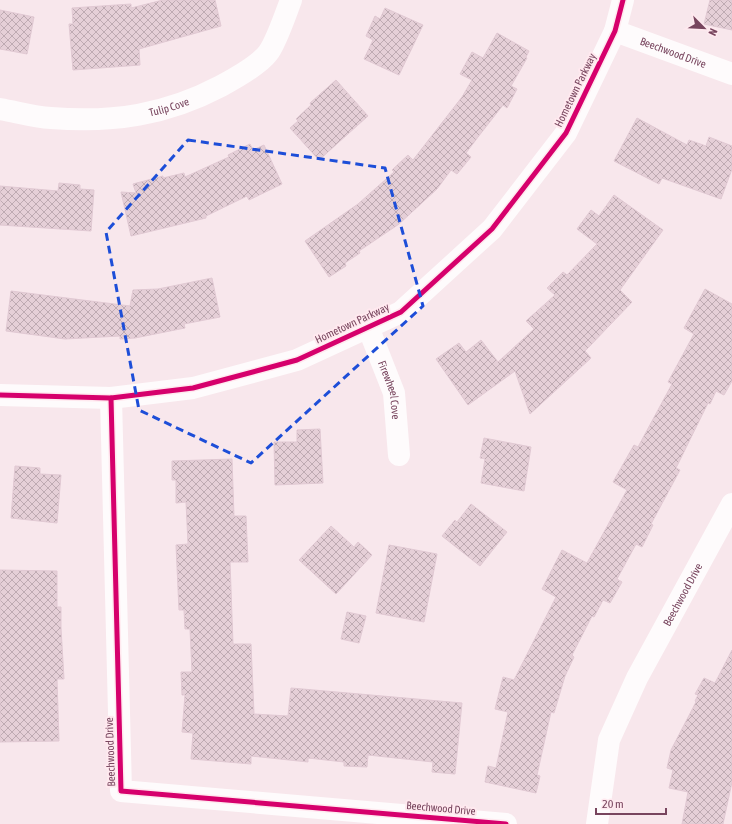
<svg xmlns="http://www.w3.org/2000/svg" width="732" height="824" font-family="'Asap Condensed',sans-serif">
<defs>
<pattern id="building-cross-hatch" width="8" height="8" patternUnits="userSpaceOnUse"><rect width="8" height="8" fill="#e5cfd7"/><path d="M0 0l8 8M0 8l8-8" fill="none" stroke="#beaab2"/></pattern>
</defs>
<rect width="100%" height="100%" fill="#f8e7ec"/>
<!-- building -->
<g fill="url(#building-cross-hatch)" stroke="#e1c9d3">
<polygon points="163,0 215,0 221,26 139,49 140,65 73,70 69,24 73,24 72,8 131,4 131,8"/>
<polygon points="710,0 732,0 732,30 704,24"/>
<polygon points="385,8 423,25 399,75 364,59 373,40 366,36 375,16 380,19"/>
<polygon points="0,10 34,17 27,54 0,49"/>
<polygon points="497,33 529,51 526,57 527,58 511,86 517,89 507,108 503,105 478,137 466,153 471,157 457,174 451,170 437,189 399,224 359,251 360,253 345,263 346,266 329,277 305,241 358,204 394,172 392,170 408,155 413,160 462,97 472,80 460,74 472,52 483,58"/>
<polygon points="336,80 368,116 319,160 290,128 298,121 296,119 311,105 310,103"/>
<polygon points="637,118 687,145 689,140 706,146 709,137 732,146 732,169 721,199 662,178 659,184 614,161"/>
<polygon points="250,144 253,150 264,145 282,184 249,200 247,196 206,216 206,218 131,236 121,192 136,193 133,184 163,176 163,178 184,173 185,177 229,157 228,155"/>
<polygon points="59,183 80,185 80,189 94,190 91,231 0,225 0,186 58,191"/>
<polygon points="614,195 663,230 620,290 632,302 585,351 591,358 530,414 515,371 468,405 436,359 459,343 466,352 481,340 498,362 534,329 526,321 555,295 547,288 563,272 567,275 597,244 577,229 591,210 599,216"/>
<polygon points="212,278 220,317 184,324 185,328 135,338 120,339 120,336 65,339 6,331 11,291 130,306 133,290 158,289"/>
<polygon points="705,289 732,304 732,381 724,395 716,391 710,404 708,403 676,468 680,470 651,524 653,525 642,547 636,544 617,579 622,582 610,603 603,600 594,617 592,616 572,655 574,657 565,676 554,713 551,712 537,775 540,776 536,793 485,782 488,766 496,768 508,712 495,709 503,677 514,680 556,597 542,589 562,550 587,563 627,490 613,482 634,445 638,447 672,384 668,382 694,334 684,328"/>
<polygon points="320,429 323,483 275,485 274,442 297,442 297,430"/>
<polygon points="484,438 531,447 524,491 481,483 485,459 480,458"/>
<polygon points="232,459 234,516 246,516 248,562 230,562 233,644 251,644 254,714 288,716 291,688 462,703 455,774 432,772 433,762 368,755 367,767 344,766 344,762 308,758 308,762 251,756 251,764 191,759 193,733 182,732 185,695 182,695 181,672 192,672 190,629 185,629 184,610 179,610 176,545 188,544 186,502 176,503 176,480 172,480 172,461"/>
<polygon points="15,466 40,468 40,474 61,475 57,523 11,518"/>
<polygon points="471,504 507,532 480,566 442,536 455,520 457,522"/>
<polygon points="331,526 354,547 358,542 372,555 336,594 299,560"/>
<polygon points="389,545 437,554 424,622 376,613"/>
<polygon points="0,570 57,571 57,607 61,607 61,628 64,679 57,679 59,741 0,742"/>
<polygon points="347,612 366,616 359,643 341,639"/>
<polygon points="732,650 732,782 723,824 682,824 688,792 669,788 673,770 667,768 671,750 696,702 695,701 698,695 695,694 704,678 715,683"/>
</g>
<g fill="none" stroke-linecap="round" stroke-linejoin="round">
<!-- minor -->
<g stroke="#fefbfc" stroke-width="22">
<path id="s1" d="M615 31 732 74"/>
<path id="s2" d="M0 109C17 112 34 117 51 118 113 123 166 115 221 86 234 79 259 65 268 53 276 43 286 13 291 0"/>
<path id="s3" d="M368 327 394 393 399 455"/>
<polyline points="0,395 111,398 193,388 297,360 401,312 492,229 566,133 615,31 623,0"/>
<polyline points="111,398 121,791 506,824"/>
<path id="s4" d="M597 824 609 740 637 678 732 504"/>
</g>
<!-- cycleway casing -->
<g stroke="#ffe9ef" stroke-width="8">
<g id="cycleway">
<polyline points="0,395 111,398 193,388 297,360 401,312 492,229 566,133 615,31 623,0"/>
<polyline points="111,398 121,791 506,824"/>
</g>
</g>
<!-- cycleway -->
<use href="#cycleway" stroke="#d6006c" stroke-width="5"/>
</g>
<!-- marked area -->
<path fill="none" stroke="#1d4ed8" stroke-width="3" stroke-dasharray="8 5" stroke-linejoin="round" d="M188 140 385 168 423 306 251 463 139 410 106 232Z"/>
<g text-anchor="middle" stroke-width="4" stroke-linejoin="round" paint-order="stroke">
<!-- street labels -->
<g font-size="11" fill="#78455e" stroke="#ffe9ef">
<text dy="4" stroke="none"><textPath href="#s1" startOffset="62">Beechwood Drive</textPath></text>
<text transform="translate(575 90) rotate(-64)" y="4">Hometown Parkway</text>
<text dy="4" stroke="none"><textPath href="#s2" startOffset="171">Tulip Cove</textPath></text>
<text transform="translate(352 323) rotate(-25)" y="4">Hometown Parkway</text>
<text dy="4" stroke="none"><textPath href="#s3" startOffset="67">Firewheel Cove</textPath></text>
<text dy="4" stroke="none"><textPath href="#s4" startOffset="248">Beechwood Drive</textPath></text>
<text transform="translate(110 752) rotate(-92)" y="4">Beechwood Drive</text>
<text transform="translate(441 808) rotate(5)" y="4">Beechwood Drive</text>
</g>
</g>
<!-- north arrow -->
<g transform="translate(704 28) rotate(114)" stroke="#ffe9ef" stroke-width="3" paint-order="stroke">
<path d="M0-3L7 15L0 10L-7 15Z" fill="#78455e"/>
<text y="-6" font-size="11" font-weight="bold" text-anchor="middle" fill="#78455e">N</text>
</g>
<!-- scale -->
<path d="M596 808v6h70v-6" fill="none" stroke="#78455e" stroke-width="2"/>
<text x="602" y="808" font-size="12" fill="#78455e" stroke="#ffe9ef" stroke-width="3" paint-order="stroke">20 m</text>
</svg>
